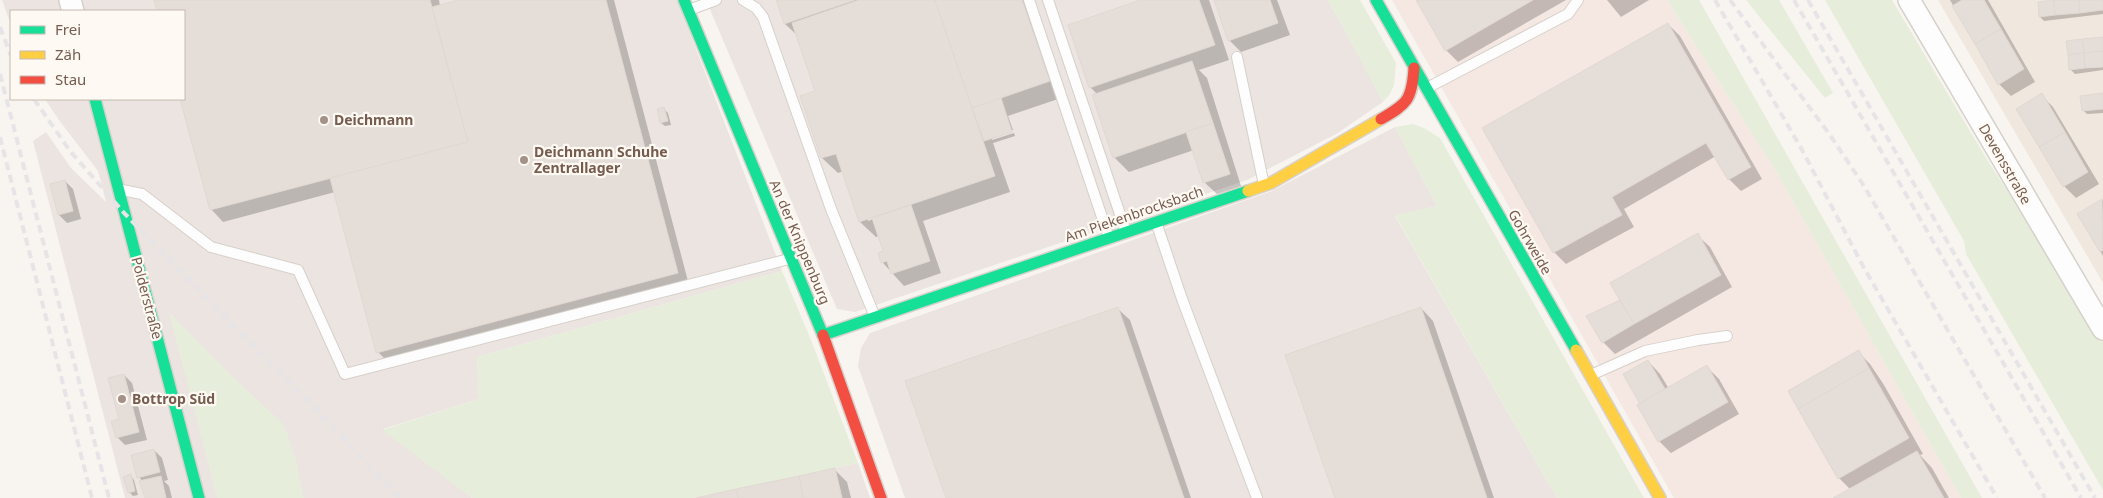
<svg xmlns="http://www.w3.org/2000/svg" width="2103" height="498" font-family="'Noto Sans',sans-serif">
<rect width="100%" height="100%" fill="#f8f4f0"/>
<!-- residential -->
<polygon fill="#f0e7de" points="1938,0 2103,0 2103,283"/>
<!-- commercial -->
<polygon fill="#f5e7e1" points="1392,0 1667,0 1777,173 1961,498 1674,498"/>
<!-- industrial -->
<g fill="#ebe4e0">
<polygon points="2,0 677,0 782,271 477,357 479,399 383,429 472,498 125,498 33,141 46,132 71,168 106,202 98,171 59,120 45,99 184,99 184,11 11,11 11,25"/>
<polygon points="706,0 1327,0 1346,32 1383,102 1336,134 1247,180 855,312 837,309"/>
<polygon points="1395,127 1437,206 1395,216 1557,498 905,498 858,366 861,348 870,333 1272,191"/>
<polygon points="858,463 870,498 695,498"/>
</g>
<!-- green -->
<g fill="#e6eedb">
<polygon points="1327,0 1360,0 1396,63 1394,85 1390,94 1383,102 1346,32"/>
<polygon points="1667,0 1699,0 1982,498 1961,498 1777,173"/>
<polygon points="1746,0 1779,0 1833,93 1825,98"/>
<polygon points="1825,0 1892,0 1986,158 2103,337 2103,490 1966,254 1964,241"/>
<polygon points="1413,124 1424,128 1440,138 1644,498 1557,498 1395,215 1437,206 1395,127"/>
<polygon points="782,271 811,340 858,463 695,498 472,498 382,430 479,399 477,357"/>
<polygon points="169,312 231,375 284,425 296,461 304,498 217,498"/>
</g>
<!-- shadow -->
<g fill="#0003" fill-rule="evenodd">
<polygon points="155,0 439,0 440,6 463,0 614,0 689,285 390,364 378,352 335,192 223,222 211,209 181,99 184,99 184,11 158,11"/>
<path d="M777 0H1032L1064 97 1008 116 1013 130 992 137V140L1014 133 1015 136 993 143 1010 192 923 221 941 273 904 286 883 263 880 254 885 252 880 236 876 237 860 222 844 171 838 173 822 158 802 97 817 92 798 36 785 24ZM878 215V217L868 221V218Z"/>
<polygon points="1144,0 1209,0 1229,60 1199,70 1207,78 1241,186 1217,194 1204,182 1194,150 1129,172 1114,157 1098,95 1090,87"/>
<polygon points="1215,0 1277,0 1290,35 1241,52 1229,40"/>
<polygon points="1417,0 1566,0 1458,62 1446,50"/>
<polygon points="1607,0 1649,0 1621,17"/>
<polygon points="1950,0 1988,0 2035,82 2011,96 1999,84"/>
<polygon points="2065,0 2103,0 2103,14 2044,21 2040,17 2039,3"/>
<polygon points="1668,24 1680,36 1762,179 1741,191 1729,179 1716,156 1624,209 1634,227 1566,264 1554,252 1483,128"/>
<polygon points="2103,38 2103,70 2075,74 2071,70"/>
<polygon points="2041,95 2053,107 2099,184 2076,198 2064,186"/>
<polygon points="2103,95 2103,113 2087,114 2083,110"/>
<polygon points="664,109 668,113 671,125 665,126 661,123"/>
<polygon points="65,181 73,189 81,219 67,223 59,215"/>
<polygon points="2102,200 2103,201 2103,256 2079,214"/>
<polygon points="1697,235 1710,247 1732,287 1615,354 1603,342 1622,301"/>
<polygon points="1117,308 1130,320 1191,498 948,498"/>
<polygon points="1421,308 1433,321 1494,498 1337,498"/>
<polygon points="1858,352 1870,364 1884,385 1923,454 1920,455 1932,468 1949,498 1835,498 1851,490 1839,478"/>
<polygon points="1648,361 1660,374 1669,389 1707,367 1719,379 1739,414 1671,453 1659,441 1642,404"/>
<polygon points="124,375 132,383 147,440 125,445 117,437 120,420"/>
<polygon points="154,450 162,458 168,480 164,481 169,486 172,498 147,498 143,482 139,477"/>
<polygon points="835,470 847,482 851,498 702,498"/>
<polygon points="131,476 134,480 138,495 133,496 129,492"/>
</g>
<!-- building -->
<g fill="#e5ddd7" stroke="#e1d8d2">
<polygon points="154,0 430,0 468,142 210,210 180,99 184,99 184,11 157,11"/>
<polygon points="458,0 606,0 678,273 376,353 330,178 468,142 432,7"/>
<polygon points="776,0 855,0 784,24"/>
<polygon points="859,0 935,0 995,176 859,222 836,154 821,158 800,96 815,91 792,23"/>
<polygon points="935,0 1022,0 1050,81 972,108"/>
<polygon points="1140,0 1199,0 1215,45 1089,88 1068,25"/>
<polygon points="1214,0 1270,0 1278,23 1228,41"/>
<polygon points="1416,0 1533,0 1445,51"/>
<polygon points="1962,0 1984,0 2001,29 1975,44 1952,6"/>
<polygon points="2054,0 2055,15 2039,17 2038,2"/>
<polygon points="2054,0 2079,0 2080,13 2055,15"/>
<polygon points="2079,0 2103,0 2103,10 2080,13"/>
<polygon points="1668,23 1751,167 1728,180 1706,143 1612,197 1622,215 1553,253 1482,128"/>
<polygon points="2001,29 2024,69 1998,85 1975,44"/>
<polygon points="2103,37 2103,51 2084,53 2082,39"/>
<polygon points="2082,39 2084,53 2068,55 2066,41"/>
<polygon points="2103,51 2103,67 2085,68 2084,53"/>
<polygon points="2084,53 2085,68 2069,70 2068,55"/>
<polygon points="1192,61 1213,123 1113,158 1092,95"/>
<polygon points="2042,93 2065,132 2039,147 2016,109"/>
<polygon points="2103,93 2103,109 2082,111 2080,96"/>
<polygon points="1001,98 1012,132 984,141 972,108"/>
<polygon points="664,107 668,121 660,123 657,109"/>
<polygon points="1213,123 1230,174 1203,183 1186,132"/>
<polygon points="2065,132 2088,172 2063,187 2039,147"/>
<polygon points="65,180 73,211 58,215 50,184"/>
<polygon points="2102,199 2103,250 2100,252 2077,214"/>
<polygon points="911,205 930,261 891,274 887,261 881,263 878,253 883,251 872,218"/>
<polygon points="1698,233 1721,275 1634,324 1610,283"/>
<polygon points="1620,300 1634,324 1602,343 1586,316"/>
<polygon points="1118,307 1184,498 946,498 905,381"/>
<polygon points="1421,307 1487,498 1335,498 1285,355"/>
<polygon points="1859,350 1869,368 1798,409 1788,391"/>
<polygon points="1648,360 1665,389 1640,404 1623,374"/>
<polygon points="1707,365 1728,402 1658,442 1637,405"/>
<polygon points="1869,368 1909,438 1838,479 1798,409"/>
<polygon points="124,374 139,432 116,438 111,421 119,419 108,378"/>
<polygon points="154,449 160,472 137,478 131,455"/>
<polygon points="1917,451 1944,498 1833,498"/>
<polygon points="835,468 842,498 803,498 799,476"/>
<polygon points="131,474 135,491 128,493 123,477"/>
<polygon points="161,476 166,498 145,498 139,481"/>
<polygon points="799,476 803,498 738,498 736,489"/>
<polygon points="736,489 738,498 696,498"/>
</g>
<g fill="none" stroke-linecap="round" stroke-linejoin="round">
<!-- lane casing -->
<g stroke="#d6d0ca" stroke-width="12">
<g id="lane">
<polyline points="743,0 756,8 763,17 831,209 875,317"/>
<polyline points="1029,0 1109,238"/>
<polyline points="1048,0 1126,232"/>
<polyline points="689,10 716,0"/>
<polyline points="1237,57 1264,185"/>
<polyline points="1427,88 1568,14 1578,0"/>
<polyline points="122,190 142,194 211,247 298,270 345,374 789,259"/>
<polyline points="1156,222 1182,299 1257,498"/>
<polyline points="1591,375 1645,351 1698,340 1727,336"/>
</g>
</g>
<!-- street casing -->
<g stroke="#d6d0ca" stroke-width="24">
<g id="street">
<polyline points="70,0 73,11"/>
<polyline points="1909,0 2103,329"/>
</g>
</g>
<!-- fast casing -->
<g stroke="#d8d1cb" stroke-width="14">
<g id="fast">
<polyline points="684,0 823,335"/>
<polyline points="1376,0 1576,350"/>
<polyline points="95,99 199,498"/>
<polyline points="823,335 1248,191"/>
</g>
</g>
<!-- slow casing -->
<g stroke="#d8d1cb" stroke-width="14">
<g id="slow">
<polyline points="1248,191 1271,183 1381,119"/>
<polyline points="1576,350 1660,498"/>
</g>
</g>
<!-- jam casing -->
<g stroke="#d8d1cb" stroke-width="14">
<g id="jam">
<path d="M1381 119C1407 104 1412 100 1414 68"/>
<polyline points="823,335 881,498"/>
</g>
</g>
<!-- lane -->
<use href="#lane" stroke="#fefdfd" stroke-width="10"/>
<!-- street -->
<use href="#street" stroke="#fefdfd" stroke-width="21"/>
<!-- fast -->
<use href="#fast" stroke="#16e098" stroke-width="11"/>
<!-- slow -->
<use href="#slow" stroke="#ffcf43" stroke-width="11"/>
<!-- jam -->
<use href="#jam" stroke="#f24e42" stroke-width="11"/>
<!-- rail -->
<g stroke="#e6e4e6" stroke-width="4" stroke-dasharray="8 5" stroke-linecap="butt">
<polyline points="1715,0 1801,148 1864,268 1997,498"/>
<polyline points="1730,0 1830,135 1864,186 2045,498"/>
<polyline points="1794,0 2081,498"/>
<polyline points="1808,0 2095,498"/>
<polyline points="0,27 11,56"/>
<polyline points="0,74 109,498"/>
<polyline points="34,99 70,151 125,214 337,431 399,498"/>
<polyline points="0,137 92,498"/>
</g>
</g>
<!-- markers -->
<g fill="#a49187" stroke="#fef9f2" stroke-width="2">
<circle cx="324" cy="120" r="5"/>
<circle cx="524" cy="160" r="5"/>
<circle cx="122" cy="399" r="5"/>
</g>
<g text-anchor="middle" stroke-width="4.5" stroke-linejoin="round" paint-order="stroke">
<!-- poi labels -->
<g font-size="14" font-weight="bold" fill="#765c4f" stroke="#fef9f2" text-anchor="start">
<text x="334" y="125">Deichmann</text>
<text x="534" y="157">Deichmann Schuhe<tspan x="534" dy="16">Zentrallager</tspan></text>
<text x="132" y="404">Bottrop Süd</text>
</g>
<!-- street labels -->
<g font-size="14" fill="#765c4f" stroke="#fef9f2">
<text transform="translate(2005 164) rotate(60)" y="5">Devensstraße</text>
<text transform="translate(1134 214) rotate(-19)" y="5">Am Piekenbrocksbach</text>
<text transform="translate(800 242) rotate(67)" y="5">An der Knippenburg</text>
<text transform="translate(1530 242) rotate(60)" y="5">Gohrweide</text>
<text transform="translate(147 298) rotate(75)" y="5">Polderstraße</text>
</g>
</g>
<!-- legend -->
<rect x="10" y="10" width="175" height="90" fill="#fef9f2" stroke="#c8bab1"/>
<rect x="20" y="26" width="25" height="8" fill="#16e098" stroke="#c8bab1"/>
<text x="55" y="35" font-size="15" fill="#765c4f">Frei</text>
<rect x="20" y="51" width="25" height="8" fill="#ffcf43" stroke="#c8bab1"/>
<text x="55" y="60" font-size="15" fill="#765c4f">Zäh</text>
<rect x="20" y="76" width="25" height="8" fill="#f24e42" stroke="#c8bab1"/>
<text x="55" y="85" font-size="15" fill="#765c4f">Stau</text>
</svg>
